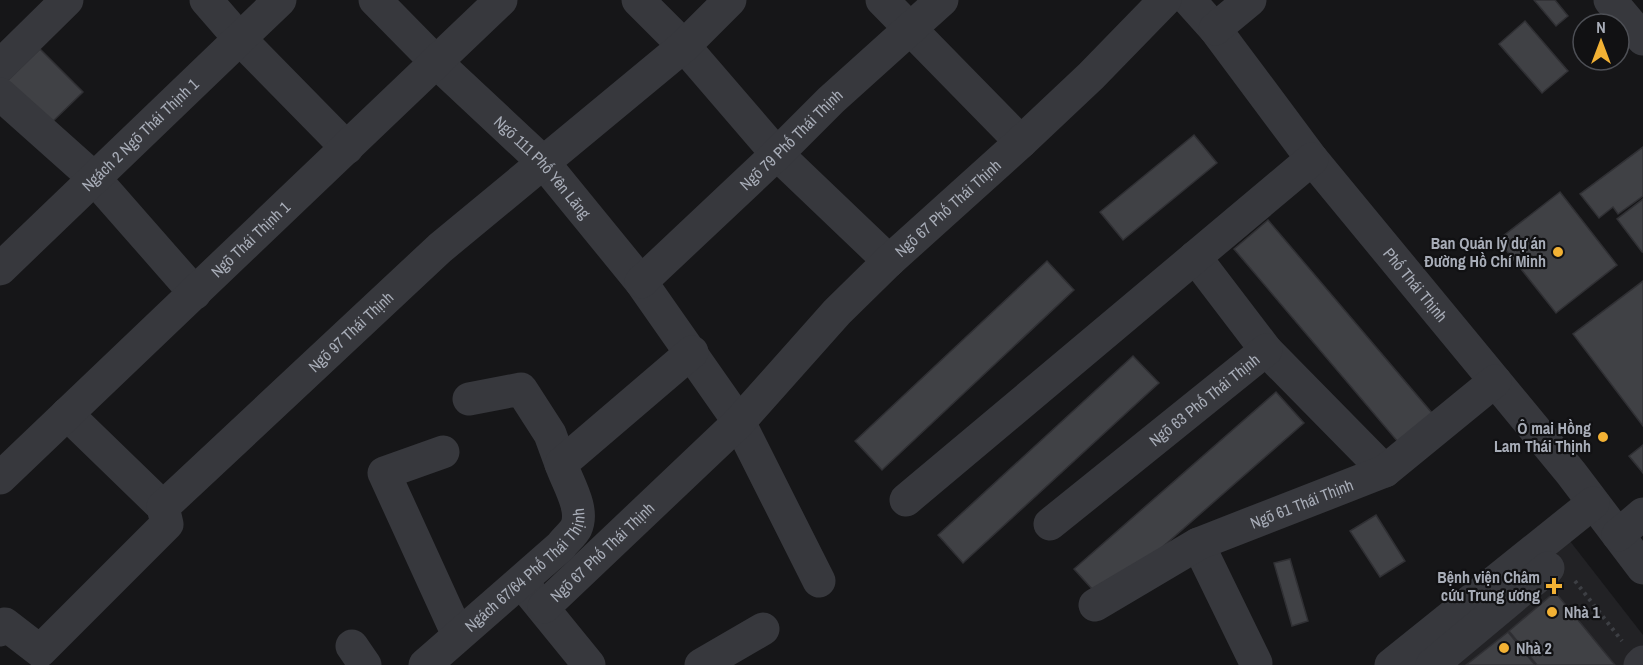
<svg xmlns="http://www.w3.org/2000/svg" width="1643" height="665" font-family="'Archivo Narrow',sans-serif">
<rect width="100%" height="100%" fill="#161618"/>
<!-- built -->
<polygon fill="#222225" points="1566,536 1643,635 1643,665 1403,665"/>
<!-- building -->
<g fill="#404145" stroke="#303034" stroke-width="1.5">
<polygon points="1534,0 1555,0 1568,16 1556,26"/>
<polygon points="1525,21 1568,71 1542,93 1499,44"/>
<polygon points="40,49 83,92 47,127 5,83"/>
<polygon points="1194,135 1217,163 1123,240 1100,212"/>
<polygon points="1643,147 1643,196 1618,214 1613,207 1599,218 1580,194"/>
<polygon points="1560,192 1617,265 1556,313 1498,240"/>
<polygon points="1643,199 1643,252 1642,252 1617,219"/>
<polygon points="1268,220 1438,420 1404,449 1234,249"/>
<polygon points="1047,261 1074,290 882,470 855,441"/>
<polygon points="1643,281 1643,426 1573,334"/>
<polygon points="1133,356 1159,383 963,563 938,535"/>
<polygon points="1276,392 1304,423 1102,600 1074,569"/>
<polygon points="1643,445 1643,473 1629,456"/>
<polygon points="1376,515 1405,561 1380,577 1350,531"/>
<polygon points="1290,559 1308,621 1292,626 1274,563"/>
<polygon points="1555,592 1615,665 1537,665 1509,631"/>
<polygon points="1508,632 1535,665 1466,665"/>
</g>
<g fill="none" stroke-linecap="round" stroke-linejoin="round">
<!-- path -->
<polyline stroke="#3d3f44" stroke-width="4" stroke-dasharray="3 4.5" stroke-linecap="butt" points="1575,581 1622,641"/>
<!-- minor -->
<g stroke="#37383d" stroke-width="33">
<polyline points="206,0 239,38 347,148"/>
<path id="s1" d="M375 0 436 62 543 162 641 282 739 422 819 581"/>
<polyline points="638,0 684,46 777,154 889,261"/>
<polyline points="882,0 1021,142"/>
<path id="s2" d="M1189 0 1215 29 1312 159 1571 473 1643 568"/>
<polyline points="1610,0 1643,39"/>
<polyline points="1215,29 1250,0"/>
<polyline points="0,66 67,0"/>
<polyline points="0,94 94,178 195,293"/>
<polyline points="1195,257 1266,350 1385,471"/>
<path id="s3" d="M0 269 280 0"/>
<path id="s4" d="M641 282 777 154 831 100 942 0"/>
<polyline points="469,399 521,389 550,434 561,464"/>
<polyline points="67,414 163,507"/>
<polyline points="443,452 384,473 458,635"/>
<path id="s5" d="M0 478 501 0"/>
<polyline points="906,500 1312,159"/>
<path id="s6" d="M1050 524 1266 350"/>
<polyline points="1618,535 1643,514"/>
<polyline points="1198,544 1256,663"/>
<polyline points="528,590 589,665"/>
<path id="s7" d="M1095 605 1198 544 1385 471 1495 381"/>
<path id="s8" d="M544 607 739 422 837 312 889 261 1021 142 1091 76 1165 0"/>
<path id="s9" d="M0 630 5 624 40 651 167 524 163 507 440 248 684 46 730 0"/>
<polyline points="352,646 365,665"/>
<path id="s10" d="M425 665 561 546C565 540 573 534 576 528 585 509 567 482 561 464L692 352"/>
<polyline points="701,665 763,629"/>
<polyline points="1391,665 1593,503"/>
<polyline points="1432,665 1548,568"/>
<polyline points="1640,665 1643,662"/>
</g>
</g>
<!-- markers -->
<g fill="#f2b134" stroke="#111113" stroke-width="2">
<circle cx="1558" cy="252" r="6"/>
<circle cx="1603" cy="437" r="6"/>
<path d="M1551 577h6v6h6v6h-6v6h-6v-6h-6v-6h6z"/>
<circle cx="1552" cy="612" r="6"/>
<circle cx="1504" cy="648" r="6"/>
</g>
<g text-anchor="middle" stroke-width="4.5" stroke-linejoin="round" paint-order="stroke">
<!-- street labels -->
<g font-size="16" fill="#a8adb8" stroke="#111113">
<text dy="6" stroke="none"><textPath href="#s3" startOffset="194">Ngách 2 Ngõ Thái Thịnh 1</textPath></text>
<text dy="6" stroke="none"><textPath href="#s4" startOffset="207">Ngõ 79 Phố Thái Thịnh</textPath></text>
<text dy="6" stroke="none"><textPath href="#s1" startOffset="237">Ngõ 111 Phố Yên Lãng</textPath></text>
<text dy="6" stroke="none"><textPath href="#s8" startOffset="568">Ngõ 67 Phố Thái Thịnh</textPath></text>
<text dy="6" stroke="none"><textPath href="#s5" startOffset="346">Ngõ Thái Thịnh 1</textPath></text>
<text dy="6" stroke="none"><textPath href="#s2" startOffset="364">Phố Thái Thịnh</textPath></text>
<text dy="6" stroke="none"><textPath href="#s9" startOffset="506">Ngõ 97 Thái Thịnh</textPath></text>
<text dy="6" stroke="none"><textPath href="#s6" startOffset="198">Ngõ 63 Phố Thái Thịnh</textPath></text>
<text dy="6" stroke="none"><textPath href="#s7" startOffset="231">Ngõ 61 Thái Thịnh</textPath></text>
<text dy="6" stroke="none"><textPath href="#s8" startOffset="80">Ngõ 67 Phố Thái Thịnh</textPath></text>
<text dy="6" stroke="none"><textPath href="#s10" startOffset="140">Ngách 67/64 Phố Thái Thịnh</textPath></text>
</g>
<!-- poi labels -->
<g font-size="16" font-weight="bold" fill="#a8adb8" stroke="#111113" text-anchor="end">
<text x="1546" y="249">Ban Quản lý dự án<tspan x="1546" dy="18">Đường Hồ Chí Minh</tspan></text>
<text x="1591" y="434">Ô mai Hồng<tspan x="1591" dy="18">Lam Thái Thịnh</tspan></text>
<text x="1540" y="583">Bệnh viện Châm<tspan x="1540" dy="18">cứu Trung ương</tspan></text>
<text x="1564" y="618" text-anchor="start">Nhà 1</text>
<text x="1516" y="654" text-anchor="start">Nhà 2</text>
</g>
</g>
<!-- north arrow -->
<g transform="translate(1601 42)"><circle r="28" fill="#111113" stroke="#4d4f55" stroke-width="1.5"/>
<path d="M0-4.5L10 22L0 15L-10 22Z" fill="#f2b134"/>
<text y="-9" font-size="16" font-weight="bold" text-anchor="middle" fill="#a8adb8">N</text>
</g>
</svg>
